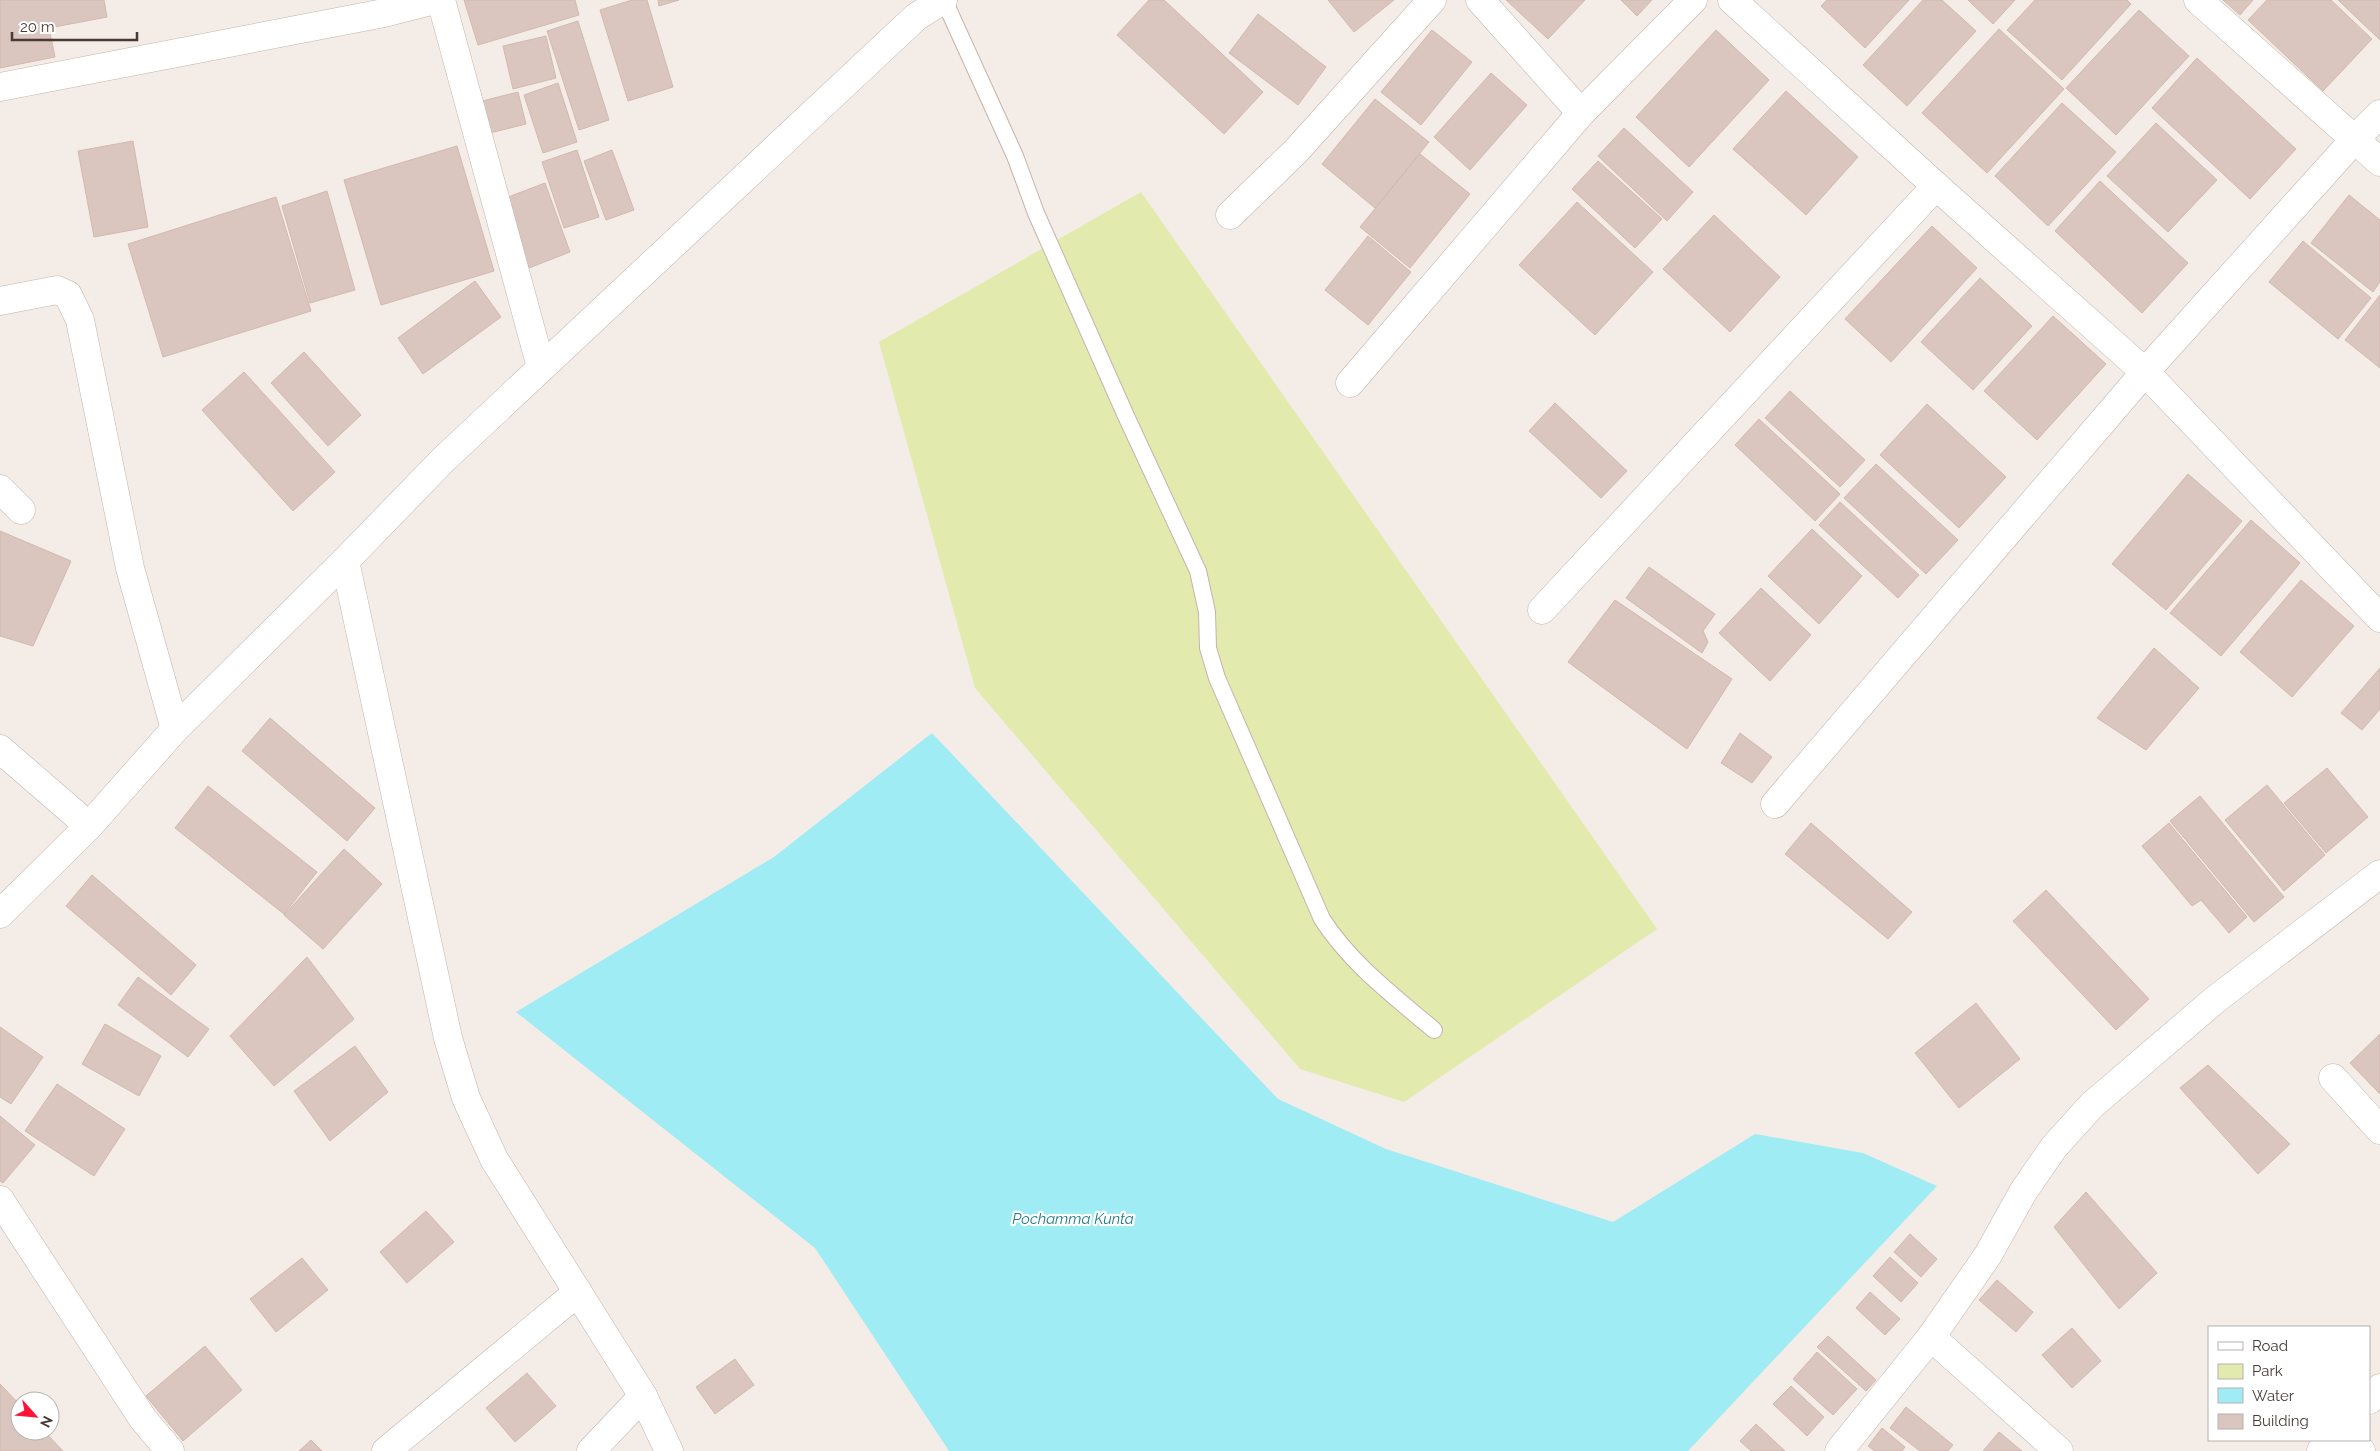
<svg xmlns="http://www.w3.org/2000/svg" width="2380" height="1451" font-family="Raleway,sans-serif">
<rect width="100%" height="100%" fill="#f4ece6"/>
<!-- green -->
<polygon fill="#e2ebad" points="1141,192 1657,929 1404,1102 1300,1069 975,688 879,342"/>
<!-- water -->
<polygon fill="#9fecf5" points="932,733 1278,1099 1386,1149 1613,1222 1755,1134 1863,1153 1937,1186 1688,1451 949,1451 815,1248 516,1012 774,857"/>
<!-- building -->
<g fill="#dac6be" stroke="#d2b9ae">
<polygon points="0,0 104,0 107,17 49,28 55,57 0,68"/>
<polygon points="464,0 575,0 579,15 478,45"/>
<polygon points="632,0 647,0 673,87 628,101 600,10"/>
<polygon points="658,0 679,0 659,6"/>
<polygon points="1149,0 1164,0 1263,92 1224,134 1117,35"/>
<polygon points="1328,0 1394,0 1354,32"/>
<polygon points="1506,0 1585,0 1548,39"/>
<polygon points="1621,0 1652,0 1637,16"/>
<polygon points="1827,0 1909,0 1865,48 1821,6"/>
<polygon points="1923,0 1942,0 1976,31 1907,106 1863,65"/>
<polygon points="1968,0 2015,0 1993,24"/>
<polygon points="2035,0 2127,0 2131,4 2062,80 2007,30"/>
<polygon points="2223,0 2253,0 2240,15"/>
<polygon points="2267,0 2331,0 2372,39 2323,91 2248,20"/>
<polygon points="2338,0 2380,0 2380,40"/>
<polygon points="2139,10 2189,56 2116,135 2066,88"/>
<polygon points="1258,14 1326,67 1298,105 1229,53"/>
<polygon points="578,21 609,120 579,130 547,31"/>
<polygon points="1999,29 2064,89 1987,173 1922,113"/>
<polygon points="1432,30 1472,62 1421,125 1381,92"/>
<polygon points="1716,30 1769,80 1689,167 1636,117"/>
<polygon points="546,36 556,78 513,89 503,46"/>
<polygon points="2197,58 2296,149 2250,199 2152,108"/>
<polygon points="1491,73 1527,105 1470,170 1434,137"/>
<polygon points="558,83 577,142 543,153 524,95"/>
<polygon points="1786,91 1858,157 1806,215 1733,149"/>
<polygon points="518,92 526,124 490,133 482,101"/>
<polygon points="1375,99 1429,142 1375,208 1322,164"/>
<polygon points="2062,103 2116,152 2048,226 1995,176"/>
<polygon points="2156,123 2217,180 2168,232 2107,176"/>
<polygon points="1624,128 1693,192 1667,221 1598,156"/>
<polygon points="133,141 148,227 94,237 78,151"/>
<polygon points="457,146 494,271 381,305 344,180"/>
<polygon points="577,150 599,217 564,228 542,162"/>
<polygon points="612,150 634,210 606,220 584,161"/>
<polygon points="1420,154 1470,194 1410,268 1360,227"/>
<polygon points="1598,161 1662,219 1635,248 1572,189"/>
<polygon points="2100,181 2188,263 2142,313 2055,231"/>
<polygon points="545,183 570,252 529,268 503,199"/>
<polygon points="327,191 355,290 310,303 282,206"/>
<polygon points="2349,195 2380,220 2380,282 2373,292 2311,243"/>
<polygon points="276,197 311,311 163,357 128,244"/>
<polygon points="1577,202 1653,272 1595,335 1519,265"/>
<polygon points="1714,215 1780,277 1730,332 1663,269"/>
<polygon points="1932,226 1977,268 1891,362 1845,319"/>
<polygon points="1368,236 1411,272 1368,325 1325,290"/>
<polygon points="2303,241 2371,298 2338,339 2269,282"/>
<polygon points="1980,278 2032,326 1973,390 1921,342"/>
<polygon points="475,281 501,317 423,374 398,338"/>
<polygon points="2380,295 2380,368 2345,340"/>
<polygon points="2053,316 2106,364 2037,440 1984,391"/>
<polygon points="304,352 361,415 328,446 271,383"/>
<polygon points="244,372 335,472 293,511 202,410"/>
<polygon points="1790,391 1865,460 1840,487 1765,418"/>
<polygon points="1555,403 1627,471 1601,498 1529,431"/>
<polygon points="1927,404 2006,477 1959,528 1880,455"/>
<polygon points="1759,419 1840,494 1815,521 1735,445"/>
<polygon points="1876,464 1958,540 1926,574 1844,498"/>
<polygon points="2188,474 2242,521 2166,610 2112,564"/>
<polygon points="1840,502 1919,575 1898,598 1819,525"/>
<polygon points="2251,520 2300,563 2221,656 2170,613"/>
<polygon points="1812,529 1862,576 1819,624 1768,576"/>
<polygon points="0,531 71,561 33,646 0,636"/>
<polygon points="1649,567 1715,614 1703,631 1708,642 1702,653 1626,598"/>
<polygon points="2301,580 2354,626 2292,697 2240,652"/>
<polygon points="1761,588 1811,635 1770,681 1719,633"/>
<polygon points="1615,600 1732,679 1687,749 1568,662"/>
<polygon points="2154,648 2199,688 2146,750 2097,718"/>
<polygon points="2380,668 2380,709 2362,730 2341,713"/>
<polygon points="270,718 375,808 347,841 242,751"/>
<polygon points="1740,733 1772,757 1752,783 1721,763"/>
<polygon points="2327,768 2368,817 2326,853 2284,803"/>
<polygon points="2267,785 2325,855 2284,891 2225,820"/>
<polygon points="208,786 317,872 284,914 175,828"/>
<polygon points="2200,796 2284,897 2254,922 2170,821"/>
<polygon points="1811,823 1912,912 1888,939 1785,854"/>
<polygon points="2169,823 2247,917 2229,933 2201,900 2192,906 2142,846"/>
<polygon points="344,849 382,884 323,949 284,915"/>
<polygon points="92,875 196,965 171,995 66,906"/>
<polygon points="2046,890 2149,999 2116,1030 2013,921"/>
<polygon points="307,957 354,1019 274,1086 230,1036"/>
<polygon points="138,977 209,1029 188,1057 118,1005"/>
<polygon points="1976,1003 2020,1059 1959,1108 1915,1053"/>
<polygon points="105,1024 161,1056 139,1096 82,1064"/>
<polygon points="0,1027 43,1057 11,1104 0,1097"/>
<polygon points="2380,1034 2380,1094 2350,1063"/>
<polygon points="355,1046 388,1092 330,1141 294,1091"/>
<polygon points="2208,1065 2290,1144 2258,1174 2180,1088"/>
<polygon points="57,1084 125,1129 94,1176 25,1131"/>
<polygon points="0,1116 35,1145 3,1183 0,1181"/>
<polygon points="2086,1192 2157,1273 2119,1309 2054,1227"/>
<polygon points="426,1211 454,1242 407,1283 380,1252"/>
<polygon points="1910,1234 1937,1259 1921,1277 1894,1252"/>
<polygon points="1890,1257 1918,1283 1901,1302 1873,1276"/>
<polygon points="302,1258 328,1290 276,1332 250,1299"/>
<polygon points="1997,1280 2033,1312 2016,1332 1979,1300"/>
<polygon points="1870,1292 1900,1319 1885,1335 1856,1308"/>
<polygon points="2072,1328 2101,1361 2072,1388 2042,1355"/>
<polygon points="1828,1336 1876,1380 1866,1391 1817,1347"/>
<polygon points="205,1346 242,1390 183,1441 146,1396"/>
<polygon points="1817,1352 1857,1389 1833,1415 1793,1379"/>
<polygon points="735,1359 754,1385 715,1414 696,1387"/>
<polygon points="527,1373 556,1406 515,1442 486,1408"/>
<polygon points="0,1384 20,1405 20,1431 44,1431 63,1451 0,1451"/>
<polygon points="1791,1386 1824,1417 1807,1436 1773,1404"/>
<polygon points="1906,1407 1953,1445 1948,1451 1920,1451 1890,1428"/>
<polygon points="1756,1424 1785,1451 1751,1451 1740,1441"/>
<polygon points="1882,1428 1905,1447 1902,1451 1875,1451 1868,1446"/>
<polygon points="1999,1432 2022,1451 1983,1451"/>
<polygon points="311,1440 322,1451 299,1451"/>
</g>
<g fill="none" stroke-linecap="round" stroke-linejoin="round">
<!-- service casing -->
<g stroke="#c3b4ab" stroke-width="18">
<path id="service" d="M944 0 1015 156 1036 213 1126 416 1198 571 1207 612 1208 648 1217 678 1322 919C1351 964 1394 996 1434 1030"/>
</g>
<!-- minor casing -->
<g stroke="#c3b4ab" stroke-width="29">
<g id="minor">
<polyline points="441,0 541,367"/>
<polyline points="1480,0 1581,113"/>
<polyline points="1732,0 1936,186 2145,372 2380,618"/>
<polyline points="2198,0 2380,162"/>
<polyline points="0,87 384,13 435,0"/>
<polyline points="1230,215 1296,151 1432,0"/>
<polyline points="0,301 57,290 68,295 80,320 130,568 175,729"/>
<polyline points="1350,383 1581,113 1693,0"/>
<polyline points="0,489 21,510"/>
<polyline points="345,561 448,1038 466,1098 494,1159 643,1396 669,1451"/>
<polyline points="1542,610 1936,186"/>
<polyline points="0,749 89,826"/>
<polyline points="1775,804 2145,372 2354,140 2380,114"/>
<polyline points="0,914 89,826 175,729 345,561 443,460 916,17 943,0"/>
<polyline points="2333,1078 2380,1130"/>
<polyline points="0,1200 143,1419 170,1451"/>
<polyline points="1931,1337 2059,1451"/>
<polyline points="2369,1400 2380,1388"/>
<polyline points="2350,1440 2361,1451"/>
<polyline points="386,1451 578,1292"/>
<polyline points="591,1451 643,1396"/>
<polyline points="1839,1451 1931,1337 1988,1255 2023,1192 2054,1147 2092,1105 2216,999 2380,874"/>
<polyline points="2321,1451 2332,1440"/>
</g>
</g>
<!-- service -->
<use href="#service" stroke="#fff" stroke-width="16"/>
<!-- minor -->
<use href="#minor" stroke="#fff" stroke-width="28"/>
</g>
<g text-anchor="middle" stroke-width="4.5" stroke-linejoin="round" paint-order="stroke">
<!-- water labels -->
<g font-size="15" font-style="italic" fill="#207b87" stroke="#fff">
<text x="1073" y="1224">Pochamma Kunta</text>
</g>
</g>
<!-- legend -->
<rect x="2208" y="1326" width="162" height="115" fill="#ffffff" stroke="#b6b1ae"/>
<rect x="2218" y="1342" width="25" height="8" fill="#ffffff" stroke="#b6b1ae"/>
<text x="2252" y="1351" font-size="15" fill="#483b35">Road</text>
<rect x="2218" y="1364" width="25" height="15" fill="#e2ebad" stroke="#b6b1ae"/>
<text x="2252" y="1376" font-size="15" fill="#483b35">Park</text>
<rect x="2218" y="1388" width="25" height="15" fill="#9fecf5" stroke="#b6b1ae"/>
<text x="2252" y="1401" font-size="15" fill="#483b35">Water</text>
<rect x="2218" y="1414" width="25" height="15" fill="#dac6be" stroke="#b6b1ae"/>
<text x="2252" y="1426" font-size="15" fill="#483b35">Building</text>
<!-- north arrow -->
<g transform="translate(35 1416) rotate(117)"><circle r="24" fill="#ffffff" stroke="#b6b1ae"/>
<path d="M0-4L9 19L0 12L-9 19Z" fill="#ff1337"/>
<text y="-8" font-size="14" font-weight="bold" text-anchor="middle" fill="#483b35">N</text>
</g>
<!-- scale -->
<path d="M12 32v8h125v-8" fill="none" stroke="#483b35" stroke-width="2.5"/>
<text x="20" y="32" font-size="15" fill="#483b35" stroke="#ffffff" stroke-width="4" paint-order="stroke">20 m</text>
</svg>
